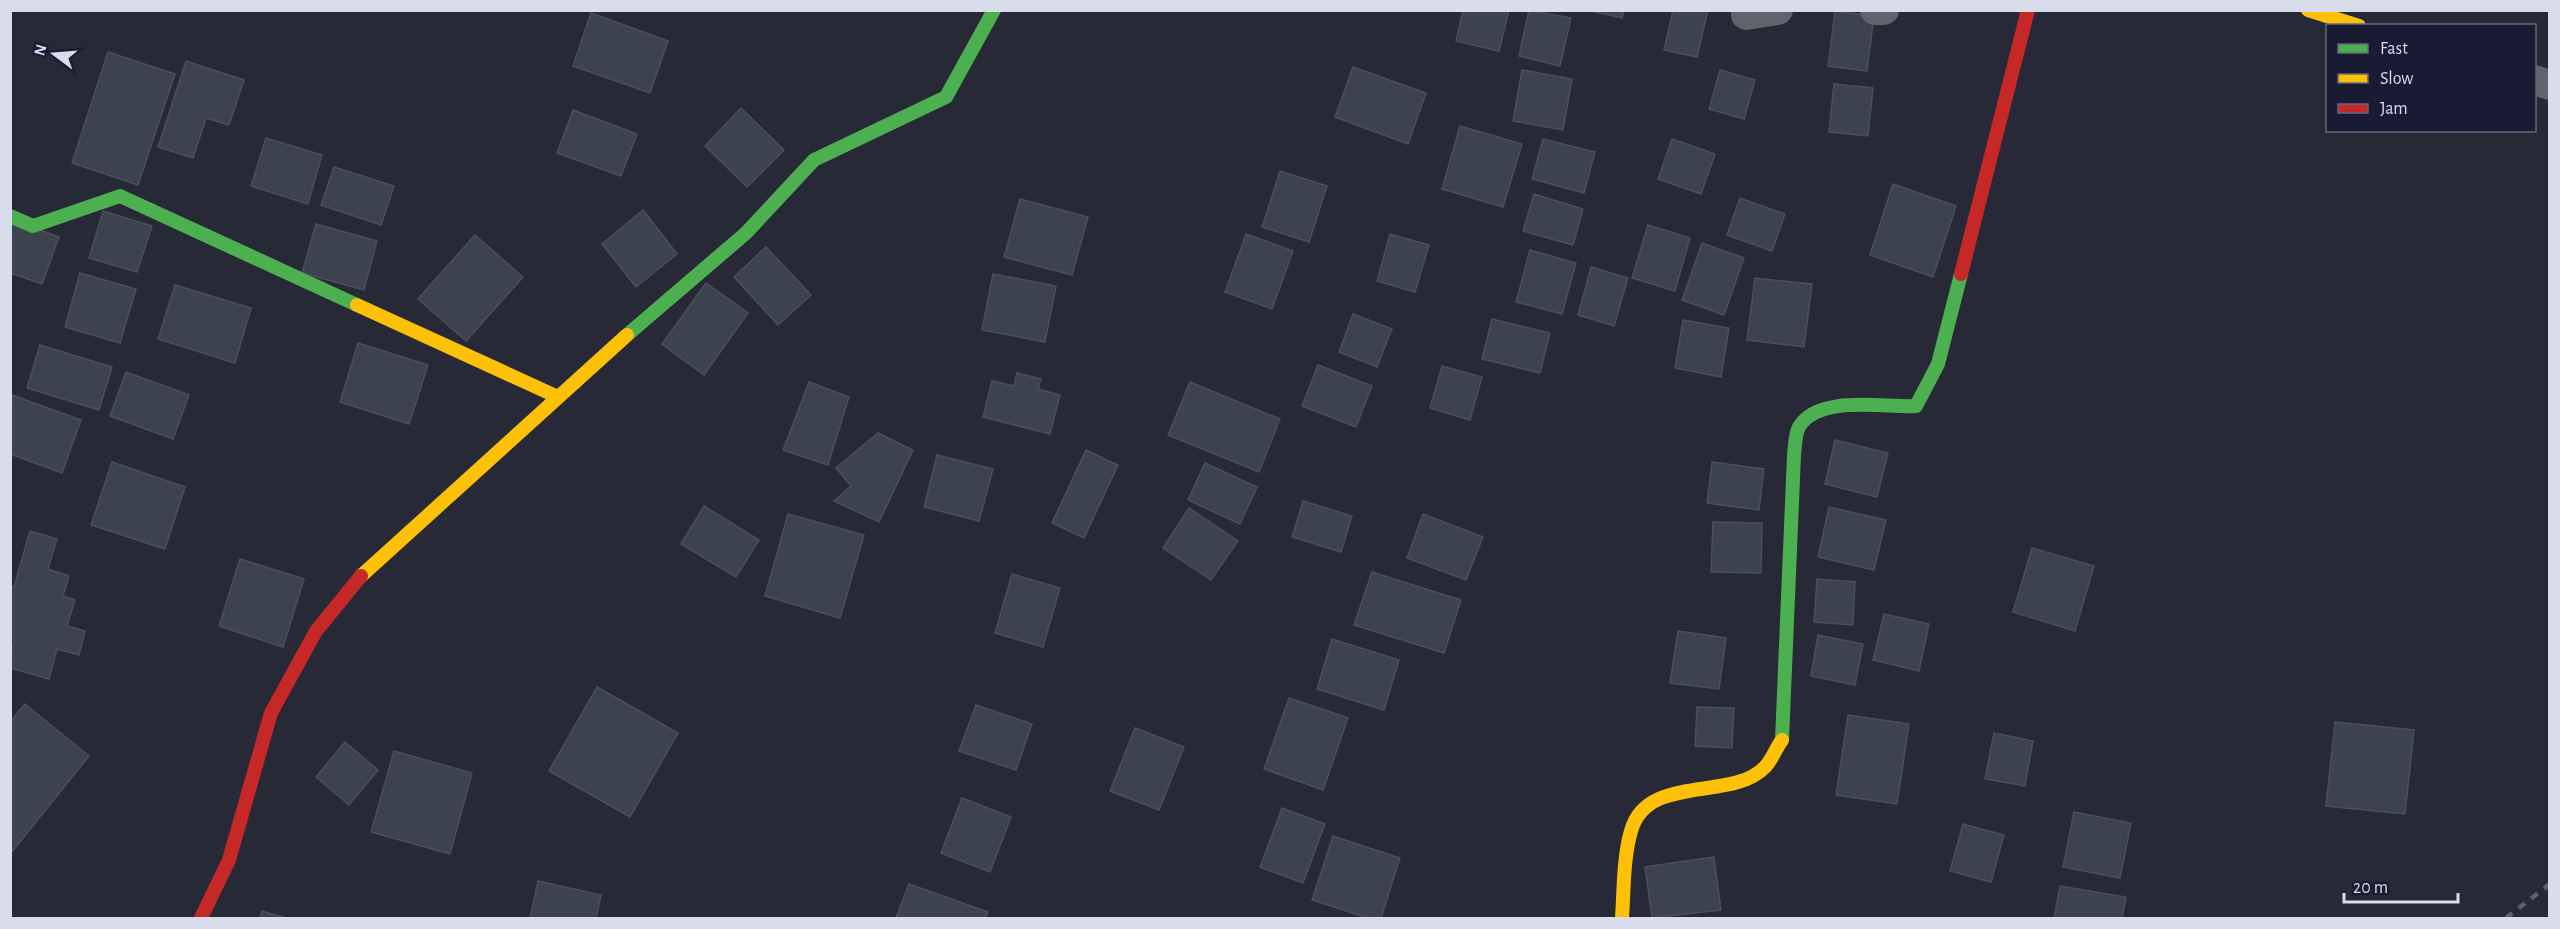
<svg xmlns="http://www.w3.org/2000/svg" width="2560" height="929" font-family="'Alegreya Sans',sans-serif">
<rect width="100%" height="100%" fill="#272936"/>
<!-- building -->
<g fill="#3d434e" stroke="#4a4f5a" stroke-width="1.5">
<polygon points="1463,10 1509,10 1499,51 1456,41"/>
<polygon points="1529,10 1571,18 1560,66 1519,56"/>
<polygon points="1587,10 1624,10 1622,18"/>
<polygon points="1673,10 1708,10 1697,57 1664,50"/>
<polygon points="1835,11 1874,16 1867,71 1828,66"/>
<polygon points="591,13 668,41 650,93 573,66"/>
<polygon points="108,52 175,74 138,185 72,163"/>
<polygon points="186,61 244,80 229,125 206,118 193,158 158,147"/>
<polygon points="1353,67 1426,93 1408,144 1335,117"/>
<polygon points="1522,70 1572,79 1563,130 1513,121"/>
<polygon points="1720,70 1755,80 1744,119 1709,109"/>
<polygon points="1834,84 1873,88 1868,136 1829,132"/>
<polygon points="741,108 784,150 747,187 705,146"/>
<polygon points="573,110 637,134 621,176 557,153"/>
<polygon points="1460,126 1522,144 1503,207 1442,189"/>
<polygon points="266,138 322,155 308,204 251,186"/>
<polygon points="1543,139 1595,152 1584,193 1532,179"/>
<polygon points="1672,139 1715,154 1701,194 1658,179"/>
<polygon points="334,167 394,186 381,225 321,205"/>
<polygon points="1280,171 1327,186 1309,242 1262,227"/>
<polygon points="1893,184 1956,206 1933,277 1870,255"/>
<polygon points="1534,194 1583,209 1573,245 1523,231"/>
<polygon points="1740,198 1785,214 1772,251 1727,235"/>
<polygon points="1020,199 1088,217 1072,275 1004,257"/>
<polygon points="643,210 677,254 636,287 602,244"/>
<polygon points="103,211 152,226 137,272 89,258"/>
<polygon points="10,219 59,237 42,284 10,273"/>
<polygon points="316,224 377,241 364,290 302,273"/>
<polygon points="1648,225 1690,238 1675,291 1632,278"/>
<polygon points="1246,234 1293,251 1272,309 1225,292"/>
<polygon points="1390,234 1429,245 1415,292 1377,281"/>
<polygon points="475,235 523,277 466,341 418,299"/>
<polygon points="1702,243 1744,258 1724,315 1682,300"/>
<polygon points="766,247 811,295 778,325 734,277"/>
<polygon points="1530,250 1576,263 1562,314 1516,302"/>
<polygon points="1591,267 1628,278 1614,326 1578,315"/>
<polygon points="80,273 136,289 120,343 65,327"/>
<polygon points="993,274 1056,286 1045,342 982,330"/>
<polygon points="1755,278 1812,284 1804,347 1747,340"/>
<polygon points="706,283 748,313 704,375 662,344"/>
<polygon points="175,285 251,308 235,363 158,339"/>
<polygon points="1353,314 1392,329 1377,367 1339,352"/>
<polygon points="1492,319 1550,333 1540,373 1482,359"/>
<polygon points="1683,320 1729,328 1721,377 1675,368"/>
<polygon points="358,343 428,365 409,424 340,402"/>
<polygon points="40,345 112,367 99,410 27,388"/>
<polygon points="1318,365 1372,386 1356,427 1302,406"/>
<polygon points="1442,366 1482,377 1470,420 1430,408"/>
<polygon points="126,372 189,395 173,439 110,416"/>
<polygon points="1017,373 1041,379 1038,389 1060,395 1050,434 983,417 992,381 1014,386"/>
<polygon points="809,382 849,397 828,465 783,450"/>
<polygon points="1190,382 1280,419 1259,472 1168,435"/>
<polygon points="12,395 81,420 62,473 10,454"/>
<polygon points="878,433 913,450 879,522 834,501 851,486 836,468"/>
<polygon points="1835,440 1888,453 1877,497 1825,484"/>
<polygon points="1086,450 1118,465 1084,538 1052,523"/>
<polygon points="937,455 993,469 979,521 924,507"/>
<polygon points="112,462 185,487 165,549 91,525"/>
<polygon points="1712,462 1764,469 1759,510 1707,503"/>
<polygon points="1205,463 1257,487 1240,524 1188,500"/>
<polygon points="1303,501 1352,516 1341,552 1292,537"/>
<polygon points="704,506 759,540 736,577 681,544"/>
<polygon points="1829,507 1886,520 1874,570 1818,557"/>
<polygon points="1189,508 1238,541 1211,580 1163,548"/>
<polygon points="788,514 864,535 840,618 765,596"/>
<polygon points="1423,514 1483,537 1466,580 1407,558"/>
<polygon points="1713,522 1762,523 1761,573 1711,572"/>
<polygon points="30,531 57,539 48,569 69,576 63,596 75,600 67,626 85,631 79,655 57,649 49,679 10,668 14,637 10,637 10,586 14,587"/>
<polygon points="2032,548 2094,566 2075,631 2013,612"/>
<polygon points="240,559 304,579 283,647 219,626"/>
<polygon points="1372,572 1461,600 1444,653 1354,625"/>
<polygon points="1012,574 1060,588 1043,647 995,633"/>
<polygon points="1817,579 1855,582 1853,625 1814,622"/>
<polygon points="1884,614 1929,624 1919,671 1873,660"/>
<polygon points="1678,631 1726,638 1719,689 1670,683"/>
<polygon points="1818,635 1863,644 1855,685 1811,676"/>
<polygon points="1332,639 1399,660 1384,710 1317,689"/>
<polygon points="597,687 678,733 630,817 549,771"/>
<polygon points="1289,698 1348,718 1323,790 1264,769"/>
<polygon points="25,704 89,756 10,854 10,722"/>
<polygon points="976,705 1032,724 1016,770 959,751"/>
<polygon points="1697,707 1734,708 1732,748 1695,746"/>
<polygon points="1848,715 1909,724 1897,804 1836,795"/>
<polygon points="2335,722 2414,730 2405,814 2326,806"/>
<polygon points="1135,728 1184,747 1159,810 1110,791"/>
<polygon points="1994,733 2033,741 2025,786 1985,779"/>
<polygon points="345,742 378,770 349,805 316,777"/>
<polygon points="394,751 472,773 450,854 371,832"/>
<polygon points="962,798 1011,817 990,872 941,853"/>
<polygon points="1282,808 1325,824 1303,883 1260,867"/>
<polygon points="2074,812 2131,823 2120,878 2063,867"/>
<polygon points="1963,824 2004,835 1991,882 1950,871"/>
<polygon points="1333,836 1400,858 1381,918 1368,918 1312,900"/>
<polygon points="1714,857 1721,910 1652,918 1645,867"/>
<polygon points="538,881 601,895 596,918 530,918"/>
<polygon points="909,884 988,912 985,918 896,918"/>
<polygon points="2060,886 2126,897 2122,918 2054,918"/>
<polygon points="262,911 286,918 260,918"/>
</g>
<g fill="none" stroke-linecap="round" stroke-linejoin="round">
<!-- street -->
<g stroke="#60626c" stroke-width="30">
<polyline points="1875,10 1884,10"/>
<polyline points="1746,15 1778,10"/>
<polyline points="2534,80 2550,85"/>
</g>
<!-- fast -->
<g stroke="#4caf50" stroke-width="14">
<polyline points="10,216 33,226 120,196 357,305"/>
<polyline points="627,335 746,233 814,160 946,97 994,10"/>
<path d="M1782 740 1794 455C1795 447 1795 434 1799 427 1818 394 1885 408 1916 406L1938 364 1961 274"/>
</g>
<!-- slow -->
<g stroke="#ffc107" stroke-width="14">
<polyline points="2308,10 2359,26"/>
<polyline points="357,305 558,397"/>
<polyline points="361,576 627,335"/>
<path d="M1622 918C1624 890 1623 859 1631 831 1647 773 1732 802 1765 767 1772 760 1776 748 1782 740"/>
</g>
<!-- jam -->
<g stroke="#c62828" stroke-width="14">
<polyline points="1961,274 2028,10"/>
<polyline points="201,918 229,860 271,713 316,631 361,576"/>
</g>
<!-- rail -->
<polyline stroke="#5e606a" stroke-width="4.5" stroke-dasharray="8 8" stroke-linecap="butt" points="2506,918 2550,884"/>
</g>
<!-- border -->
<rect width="2560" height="929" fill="none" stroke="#d8dceb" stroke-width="24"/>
<!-- legend -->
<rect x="2326" y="24" width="210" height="108" fill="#181b31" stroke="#65687b" stroke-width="1.5"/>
<rect x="2338" y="44" width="30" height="9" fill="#4caf50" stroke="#65687b" stroke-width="1.5"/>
<text x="2380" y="54" font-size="18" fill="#d8dceb">Fast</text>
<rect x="2338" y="74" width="30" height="9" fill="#ffc107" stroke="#65687b" stroke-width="1.5"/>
<text x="2380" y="84" font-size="18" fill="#d8dceb">Slow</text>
<rect x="2338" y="104" width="30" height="9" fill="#c62828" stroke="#65687b" stroke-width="1.5"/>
<text x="2380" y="114" font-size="18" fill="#d8dceb">Jam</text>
<!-- north arrow -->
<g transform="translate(54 54) rotate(286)" stroke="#181b31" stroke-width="4.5" paint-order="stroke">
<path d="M0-4.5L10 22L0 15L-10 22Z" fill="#d8dceb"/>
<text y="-9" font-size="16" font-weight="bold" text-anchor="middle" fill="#d8dceb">N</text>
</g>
<!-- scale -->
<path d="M2344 893v9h114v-9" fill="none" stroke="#d8dceb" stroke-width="3"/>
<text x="2353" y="893" font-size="18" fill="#d8dceb" stroke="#181b31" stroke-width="4.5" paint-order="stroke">20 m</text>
</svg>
